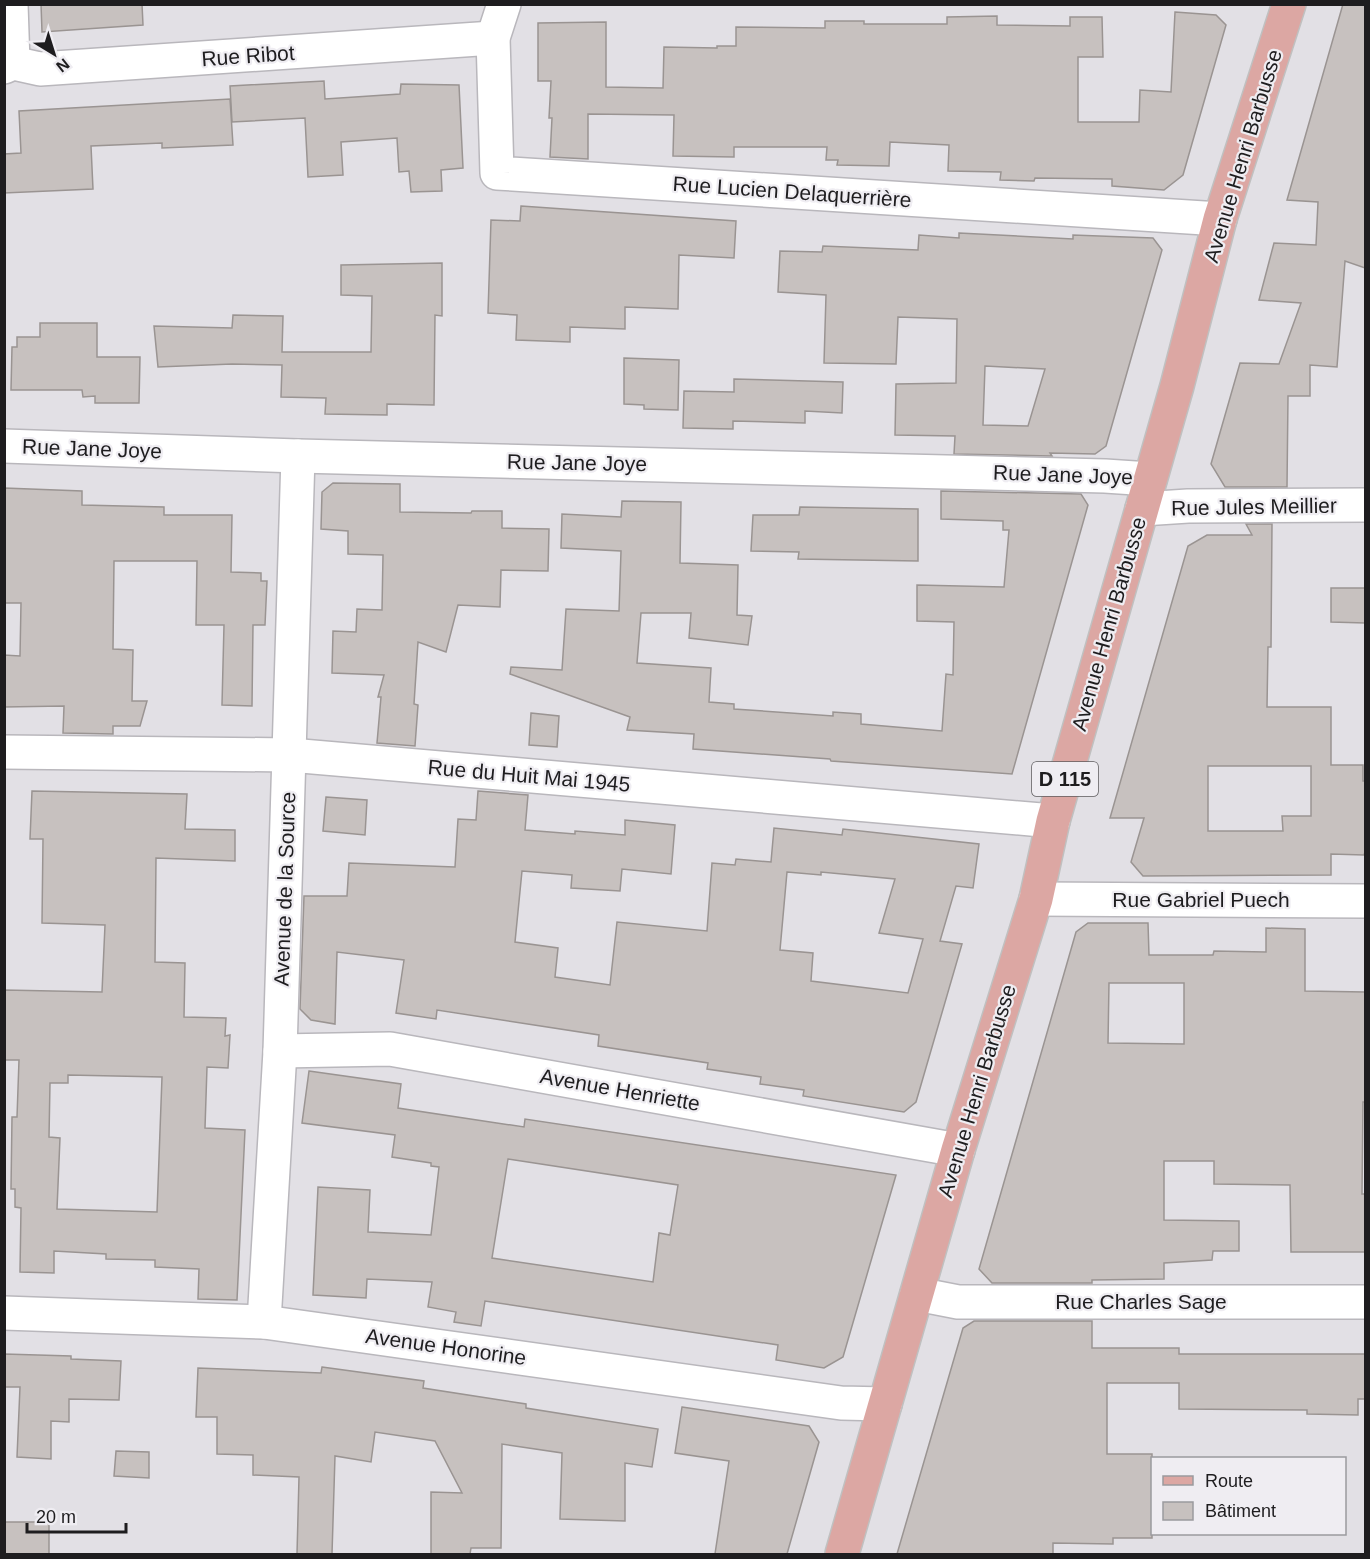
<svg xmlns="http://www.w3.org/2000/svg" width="1370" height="1559" font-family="Arial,sans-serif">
<rect width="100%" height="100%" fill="#e2e0e5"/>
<!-- building -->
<g fill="#c7c1bf" stroke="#9a9492" stroke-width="1.5" fill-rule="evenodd">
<polygon points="41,4 142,4 143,25 42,32"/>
<polygon points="1343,4 1365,4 1365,268 1345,261 1337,367 1310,365 1310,396 1288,396 1287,487 1225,487 1211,464 1240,363 1279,364 1301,303 1259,300 1274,243 1316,245 1318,202 1287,200"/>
<polygon points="1175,12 1216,15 1226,25 1183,175 1164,190 1112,186 1112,179 1035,178 1034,181 1000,180 1001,172 948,171 949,145 890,142 889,166 837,165 838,160 826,160 827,147 734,147 734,157 673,156 674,115 588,114 588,159 550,157 552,118 549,118 551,81 538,81 538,23 606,22 606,87 663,88 664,47 717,48 717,46 736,46 736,27 825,28 825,21 864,21 864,24 947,24 947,17 997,16 997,25 1070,26 1070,17 1102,17 1103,57 1078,57 1078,122 1139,122 1140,90 1171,92"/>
<polygon points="324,81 325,99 400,94 401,84 459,85 463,168 441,170 442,191 411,192 409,171 399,172 397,138 341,142 343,175 308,177 305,118 232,122 230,86"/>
<polygon points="230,99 233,145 162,148 162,143 91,146 93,189 4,193 4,154 21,153 19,111"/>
<polygon points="521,206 736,221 734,258 679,255 678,309 625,307 625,329 570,327 570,342 516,340 517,315 488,313 491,220 520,221"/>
<path d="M959 233 1073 239V235L1153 238 1162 250 1106 446 1095 454 1050 453 1052 456 954 454 955 436 895 435 896 384 956 383 957 319 898 317 896 364 824 363 826 295 778 292 780 251 822 252 823 246 918 250 919 235 959 238ZM985 366 1045 369 1028 426 983 425Z"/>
<polygon points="442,263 442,316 435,315 434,405 387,404 387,415 325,414 326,398 281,397 282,365 232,364 158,367 154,326 232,328 233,315 283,316 282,352 371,352 372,296 341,295 341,265"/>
<polygon points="40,323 97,323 97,357 140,357 139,403 95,403 95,396 83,397 82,390 11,390 12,347 17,347 17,337 40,337"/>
<polygon points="624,358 679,360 678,410 644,409 644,405 624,404"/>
<polygon points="734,379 843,382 842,413 805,411 805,423 733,421 733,429 683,428 684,391 734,392"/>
<polygon points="333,483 400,484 400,512 471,513 472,511 502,511 502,528 549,529 548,571 501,570 500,607 458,605 446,652 418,642 414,704 418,705 415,746 377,743 381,697 378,697 384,675 332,673 333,631 356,632 357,609 382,610 383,555 348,554 348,531 321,529 322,492"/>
<polygon points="4,488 82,491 82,505 164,507 164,515 232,515 231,572 261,573 261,581 267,581 265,625 253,625 252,706 222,705 224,625 196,625 197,561 114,561 113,649 133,650 132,701 147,701 140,726 113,726 113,734 63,733 64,706 4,707 4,655 20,656 21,603 4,603"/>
<polygon points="941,491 1081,494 1088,505 1012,774 831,761 830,759 693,749 694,734 627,730 630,717 510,674 511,667 562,670 566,609 619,611 621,551 561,548 562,514 621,517 622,501 681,502 680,563 738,565 737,615 752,616 748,645 689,638 691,613 641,613 637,663 711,668 709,702 734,704 734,709 833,716 833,712 861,714 861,724 942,731 946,674 953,675 954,622 917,621 917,585 1004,587 1009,530 1003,530 1003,521 941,519"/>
<polygon points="800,507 918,509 918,561 798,559 799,552 751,551 753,515 799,515"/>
<path d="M1246 524H1272L1271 647H1268L1267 707H1331V765H1363V781H1365V852L1364 855 1331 854V875L1143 876 1131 862 1144 818H1110L1188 546 1207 535H1252ZM1208 766H1311V816H1282L1283 831H1208Z"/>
<polygon points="1331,588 1365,588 1365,623 1331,622"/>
<polygon points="531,713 559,716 557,747 529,745"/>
<path d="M32 791 187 794 185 829 235 830V861L156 858 155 962 185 963 184 1017 226 1018 225 1036 230 1035 228 1068 207 1067 205 1128 245 1130 237 1300 198 1299 199 1269 155 1267V1260L106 1259V1254L54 1251V1273L20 1272 21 1208 15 1207V1189H11L12 1117H17L19 1060H4V990L102 992 105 925 42 923 43 839H30ZM68 1075 162 1077 157 1212 57 1209 60 1138 49 1137 50 1083H68Z"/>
<path d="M478 791 528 795 525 830 575 834V831L625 835V820L675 825 671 874 622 869 620 891 571 888 572 875 522 871 515 942 558 948 555 977 610 985 617 922 707 931 712 863 735 865 736 859 771 862 774 828 842 835 843 829 979 844 973 888 956 886 940 941 962 944 916 1102 904 1112 803 1096 804 1090 760 1084 761 1077 707 1069 708 1063 598 1046 599 1035 437 1010 436 1019 396 1013 404 960 337 952 335 1024 311 1020 300 1009 304 896H347L349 863 455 867 458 819 476 820ZM787 872 821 875V872L895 879 879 933 923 939 908 993 811 981 813 953 780 950Z"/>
<polygon points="326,797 367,800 365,835 323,831"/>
<path d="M1088 923H1148L1149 955H1213L1214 951 1266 952V928L1305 929V991L1365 992V1102H1363L1362 1194H1365V1252H1291L1290 1185 1214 1184V1161H1164V1220L1239 1221V1251H1213L1212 1260 1164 1263V1279L1092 1280V1283H992L979 1269 1076 932ZM1109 983H1184V1044L1108 1043Z"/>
<path d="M309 1071 401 1084 398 1108 524 1127 525 1119 896 1175 843 1357 824 1368 776 1360 778 1345 485 1301 481 1326 454 1322 456 1312 428 1307 432 1282 367 1279 366 1298 313 1295 318 1187 370 1190 368 1232 431 1235 439 1167 431 1166V1163L392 1157 395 1135 302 1123ZM508 1159 678 1185 670 1235 659 1233 653 1282 492 1258Z"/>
<polygon points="974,1321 1092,1321 1092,1348 1179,1348 1179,1354 1365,1354 1365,1399 1358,1399 1358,1415 1307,1414 1307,1410 1179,1409 1179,1383 1107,1383 1107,1454 1152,1454 1152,1538 1113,1538 1113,1544 1053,1543 1053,1554 897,1554 963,1328"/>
<polygon points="4,1354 71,1356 71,1359 121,1361 119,1400 69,1399 69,1422 51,1421 51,1459 17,1457 20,1387 4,1387"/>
<polygon points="322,1367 424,1381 423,1388 526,1404 526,1408 658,1429 652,1467 625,1463 625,1521 560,1519 562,1453 502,1444 501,1548 471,1548 470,1554 431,1554 431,1492 462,1493 435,1441 375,1432 371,1462 335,1456 332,1554 297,1554 299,1477 253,1475 253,1455 217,1454 217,1417 196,1417 198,1368 321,1373"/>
<polygon points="682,1407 809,1426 819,1442 787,1554 715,1554 729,1461 675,1453"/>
<polygon points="116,1451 149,1452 149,1478 114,1476"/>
<rect x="4" y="1522" width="45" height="32"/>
</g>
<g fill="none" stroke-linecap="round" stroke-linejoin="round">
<!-- street casing -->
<g stroke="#b9b7bc" stroke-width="36">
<g id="street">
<polyline points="11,4 13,63"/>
<polyline points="504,4 493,38 497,173 1220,219"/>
<polyline points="4,67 13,63 40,69 493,38"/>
<polyline points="4,446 298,456 1105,476 1150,479"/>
<polyline points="1142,509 1188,506 1366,505"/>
<polyline points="4,752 290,755 1053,821"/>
<polyline points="1036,899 1366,901"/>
<polyline points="280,1051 390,1049 958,1150"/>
<polyline points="917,1294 958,1302 1366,1302"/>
<polyline points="4,1313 264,1322 841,1403 885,1404"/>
<polyline points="264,1322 280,1051 298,456"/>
</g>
</g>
<!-- primary casing -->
<g stroke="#c0c0c0" stroke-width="36">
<polyline id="primary" points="842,1554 958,1150 1036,899 1053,821 1177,386 1220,219 1289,4"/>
</g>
<!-- street -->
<use href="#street" stroke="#fff" stroke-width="33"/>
<!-- primary -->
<use href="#primary" stroke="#dca7a3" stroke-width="33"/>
</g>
<g text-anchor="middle" stroke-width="4.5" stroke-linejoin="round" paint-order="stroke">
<!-- shield labels -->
<rect fill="#efedf2" stroke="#5d5b5e" stroke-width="1.5" x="1032" y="762" width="66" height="34" rx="4.5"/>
<g font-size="20" font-weight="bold" fill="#1e1d1f">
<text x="1065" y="786">D 115</text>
</g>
<!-- street labels -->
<g font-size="21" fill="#1e1d1f" stroke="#efedf2">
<text transform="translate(248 56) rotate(-4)" y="7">Rue Ribot</text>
<text transform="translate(1243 156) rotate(-73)" y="7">Avenue Henri Barbusse</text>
<text transform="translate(792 192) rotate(4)" y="7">Rue Lucien Delaquerrière</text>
<text transform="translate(92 449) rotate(2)" y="7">Rue Jane Joye</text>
<text transform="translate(577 463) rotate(1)" y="7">Rue Jane Joye</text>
<text transform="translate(1063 475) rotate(2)" y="7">Rue Jane Joye</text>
<text transform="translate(1254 507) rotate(-1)" y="7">Rue Jules Meillier</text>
<text transform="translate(1109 624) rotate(-74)" y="7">Avenue Henri Barbusse</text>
<text transform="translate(529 776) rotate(5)" y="7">Rue du Huit Mai 1945</text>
<text transform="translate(285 889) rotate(-88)" y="7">Avenue de la Source</text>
<text x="1201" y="907">Rue Gabriel Puech</text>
<text transform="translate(620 1090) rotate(10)" y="7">Avenue Henriette</text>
<text transform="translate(977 1091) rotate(-73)" y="7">Avenue Henri Barbusse</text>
<text x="1141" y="1309">Rue Charles Sage</text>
<text transform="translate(446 1347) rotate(8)" y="7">Avenue Honorine</text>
</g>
</g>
<!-- border -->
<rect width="1370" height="1559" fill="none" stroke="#1e1d1f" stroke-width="12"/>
<!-- legend -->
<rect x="1151" y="1457" width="195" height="78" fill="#efedf2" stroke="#9b9a9e" stroke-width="1.5"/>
<rect x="1163" y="1476" width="30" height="9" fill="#dca7a3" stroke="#9b9a9e" stroke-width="1.5"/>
<text x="1205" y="1487" font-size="18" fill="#1e1d1f">Route</text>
<rect x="1163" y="1502" width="30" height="18" fill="#c7c1bf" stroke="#9b9a9e" stroke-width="1.5"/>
<text x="1205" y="1517" font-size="18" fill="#1e1d1f">Bâtiment</text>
<!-- north arrow -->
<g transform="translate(54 54) rotate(142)" stroke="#efedf2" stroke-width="4.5" paint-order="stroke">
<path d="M0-4.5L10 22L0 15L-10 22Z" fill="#1e1d1f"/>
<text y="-9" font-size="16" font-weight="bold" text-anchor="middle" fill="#1e1d1f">N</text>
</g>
<!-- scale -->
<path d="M27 1523v9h99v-9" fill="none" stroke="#1e1d1f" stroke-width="3"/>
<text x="36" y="1523" font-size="18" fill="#1e1d1f" stroke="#efedf2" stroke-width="4.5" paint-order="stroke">20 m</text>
</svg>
